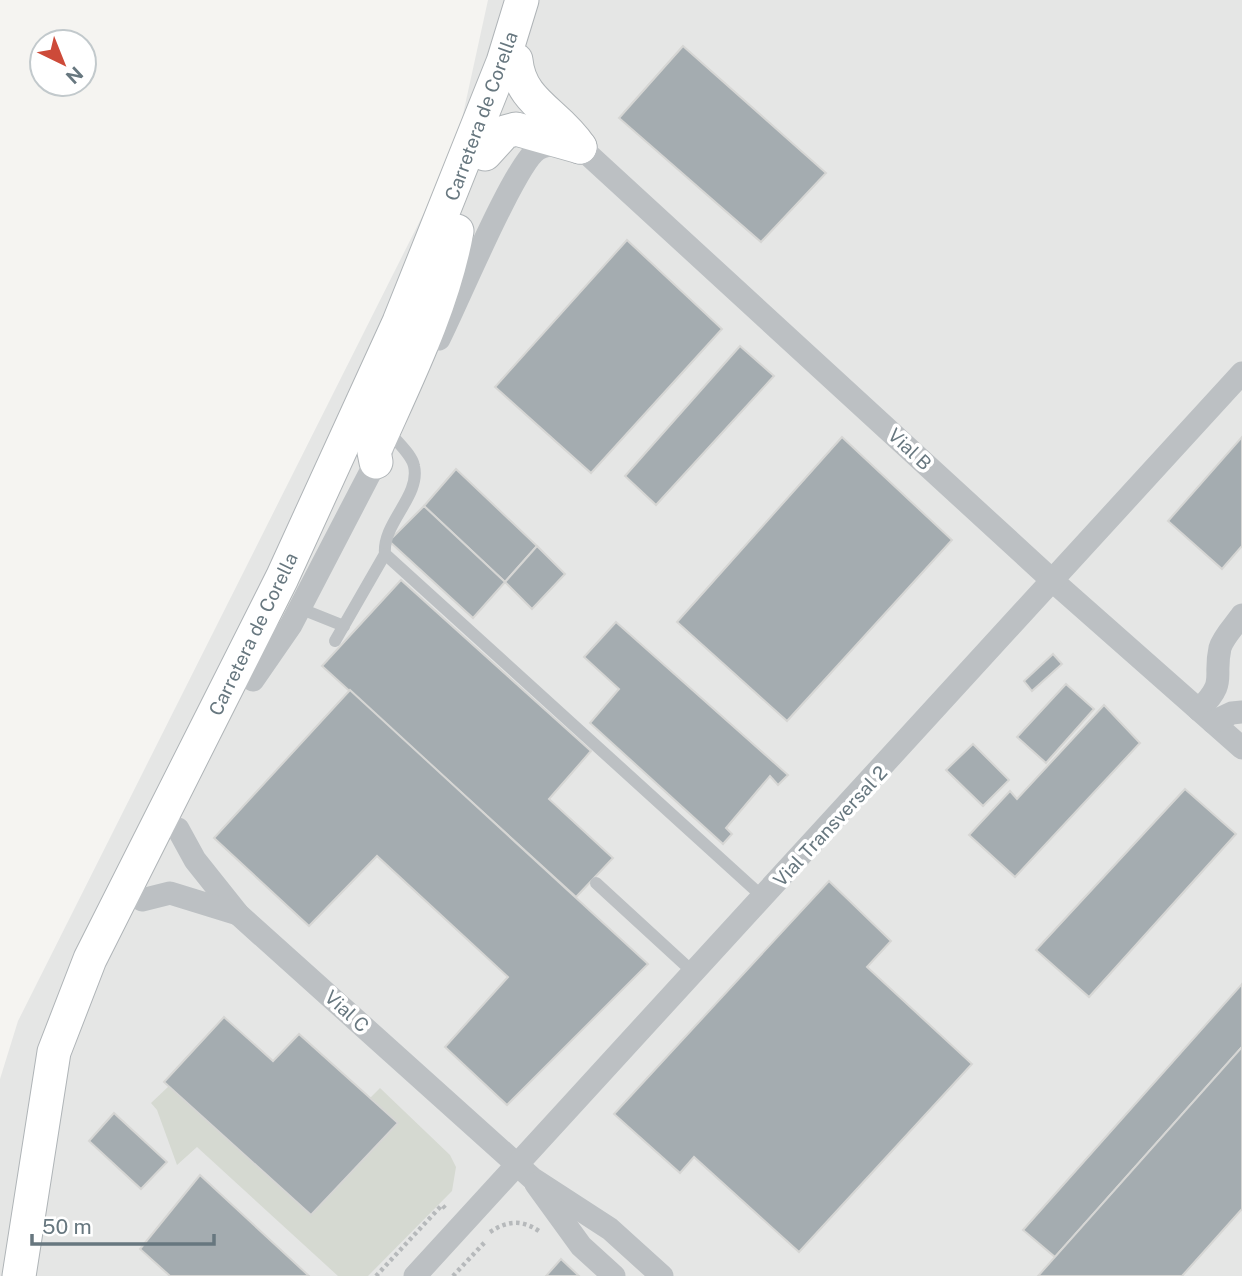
<svg xmlns="http://www.w3.org/2000/svg" width="1242" height="1276" font-family="'Public Sans',sans-serif">
<rect width="100%" height="100%" fill="#f5f4f1"/>
<!-- built -->
<polygon fill="#e5e6e5" points="488,0 1242,0 1242,1276 0,1276 0,1079 18,1021 455,151"/>
<!-- green -->
<polygon fill="#d5d9d1" points="169,1086 310,1215 397,1124 370,1098 380,1088 450,1155 456,1167 452,1191 368,1276 338,1276 197,1147 177,1165 157,1110 151,1103"/>
<!-- building -->
<g fill="#a4acb0" stroke="#d6d6d4" stroke-width="2">
<polygon points="683,46 826,173 761,242 619,118"/>
<polygon points="627,240 722,329 591,473 495,387"/>
<polygon points="740,346 774,376 656,505 625,476"/>
<polygon points="842,437 952,540 787,721 677,622"/>
<polygon points="1242,437 1242,546 1222,569 1168,521"/>
<polygon points="456,469 537,546 505,582 424,506"/>
<polygon points="424,506 505,582 473,618 389,541"/>
<polygon points="537,546 565,574 532,609 505,582"/>
<polygon points="401,580 591,751 549,799 613,858 576,897 322,666"/>
<polygon points="616,622 788,775 778,785 770,776 726,828 732,834 723,844 590,723 619,689 584,657"/>
<polygon points="1053,654 1062,664 1032,691 1024,681"/>
<polygon points="1066,684 1094,709 1046,763 1017,737"/>
<polygon points="350,690 648,964 507,1105 445,1047 508,977 377,856 309,926 214,838"/>
<polygon points="1104,705 1140,743 1015,877 969,835 1010,791 1017,799"/>
<polygon points="973,744 1009,780 983,806 946,770"/>
<polygon points="1185,789 1236,834 1089,997 1036,950"/>
<polygon points="829,881 891,941 867,967 972,1064 799,1252 694,1157 680,1173 614,1114"/>
<polygon points="1242,984 1242,1047 1055,1257 1023,1230"/>
<polygon points="224,1017 273,1061 299,1034 398,1123 311,1215 164,1082"/>
<polygon points="1242,1047 1242,1209 1182,1276 1038,1276"/>
<polygon points="114,1113 167,1162 141,1189 89,1141"/>
<polygon points="200,1175 309,1276 170,1276 140,1249"/>
<polygon points="561,1259 579,1276 546,1276"/>
</g>
<g fill="none" stroke-linecap="round" stroke-linejoin="round">
<!-- secondary casing -->
<g stroke="#afb4b7" stroke-width="35">
<g id="secondary">
<path d="M516 60C520 103 557 112 580 147"/>
<polyline points="485,154 505,132 516,129 580,147"/>
<path d="M376 462 374 452C406 380 443 308 457 231"/>
<polyline points="19,1276 54,1052 90,959 282,578 399,322 503,62 522,0"/>
</g>
</g>
<!-- path -->
<g stroke="#b6b9bb" stroke-width="4.5" stroke-dasharray="3.5 3.5" stroke-linecap="butt">
<path d="M490 1232C507 1221 521 1219 539 1231"/>
<polyline points="376,1276 442,1205 447,1210"/>
<polyline points="453,1276 485,1242"/>
</g>
<!-- service -->
<g stroke="#bcc0c3" stroke-width="12">
<path d="M391 434C398 443 412 455 414 466 421 496 382 523 385 554L764 898"/>
<polyline points="299,608 344,626"/>
<polyline points="335,641 385,554"/>
<polyline points="596,883 694,973"/>
</g>
<!-- minor -->
<g stroke="#bcc0c3" stroke-width="23">
<path d="M439 339C456 306 515 163 538 149 552 142 566 145 580 147L1054 582 1242 748"/>
<polyline points="253,680 291,625 382,450"/>
<path d="M1199 710C1228 680 1213 680 1220 648 1223 637 1236 624 1242 615"/>
<polyline points="1213,722 1232,713 1242,712"/>
<polyline points="178,829 195,860 238,914 533,1179 610,1229 662,1276"/>
<polyline points="142,900 170,893 238,914"/>
<polyline points="536,1184 581,1246 614,1276"/>
<polyline points="415,1276 1242,373"/>
</g>
<!-- secondary -->
<use href="#secondary" stroke="#fff" stroke-width="33"/>
</g>
<g text-anchor="middle" stroke-width="7" stroke-linejoin="round" paint-order="stroke">
<!-- street labels -->
<g font-size="19" fill="#67777f" stroke="#fff">
<text transform="translate(481 116) rotate(-70)" y="7">Carretera de Corella</text>
<text transform="translate(910 449) rotate(43)" y="7">Vial B</text>
<text transform="translate(253 634) rotate(-64)" y="7">Carretera de Corella</text>
<text transform="translate(830 826) rotate(-47)" y="7">Vial Transversal 2</text>
<text transform="translate(347 1011) rotate(42)" y="7">Vial C</text>
</g>
</g>
<!-- north arrow -->
<g transform="translate(63 63) rotate(137)"><circle r="33" fill="#ffffff" stroke="#c2c9cc" stroke-width="2"/>
<path d="M0-5L12 26L0 18L-12 26Z" fill="#cd4a39"/>
<text y="-10" font-size="19" font-weight="bold" text-anchor="middle" fill="#67777f">N</text>
</g>
<!-- scale -->
<path d="M32 1234v10h182v-10" fill="none" stroke="#67777f" stroke-width="3.5"/>
<text x="42" y="1234" font-size="21" fill="#67777f" stroke="#ffffff" stroke-width="5" paint-order="stroke">50 m</text>
</svg>
